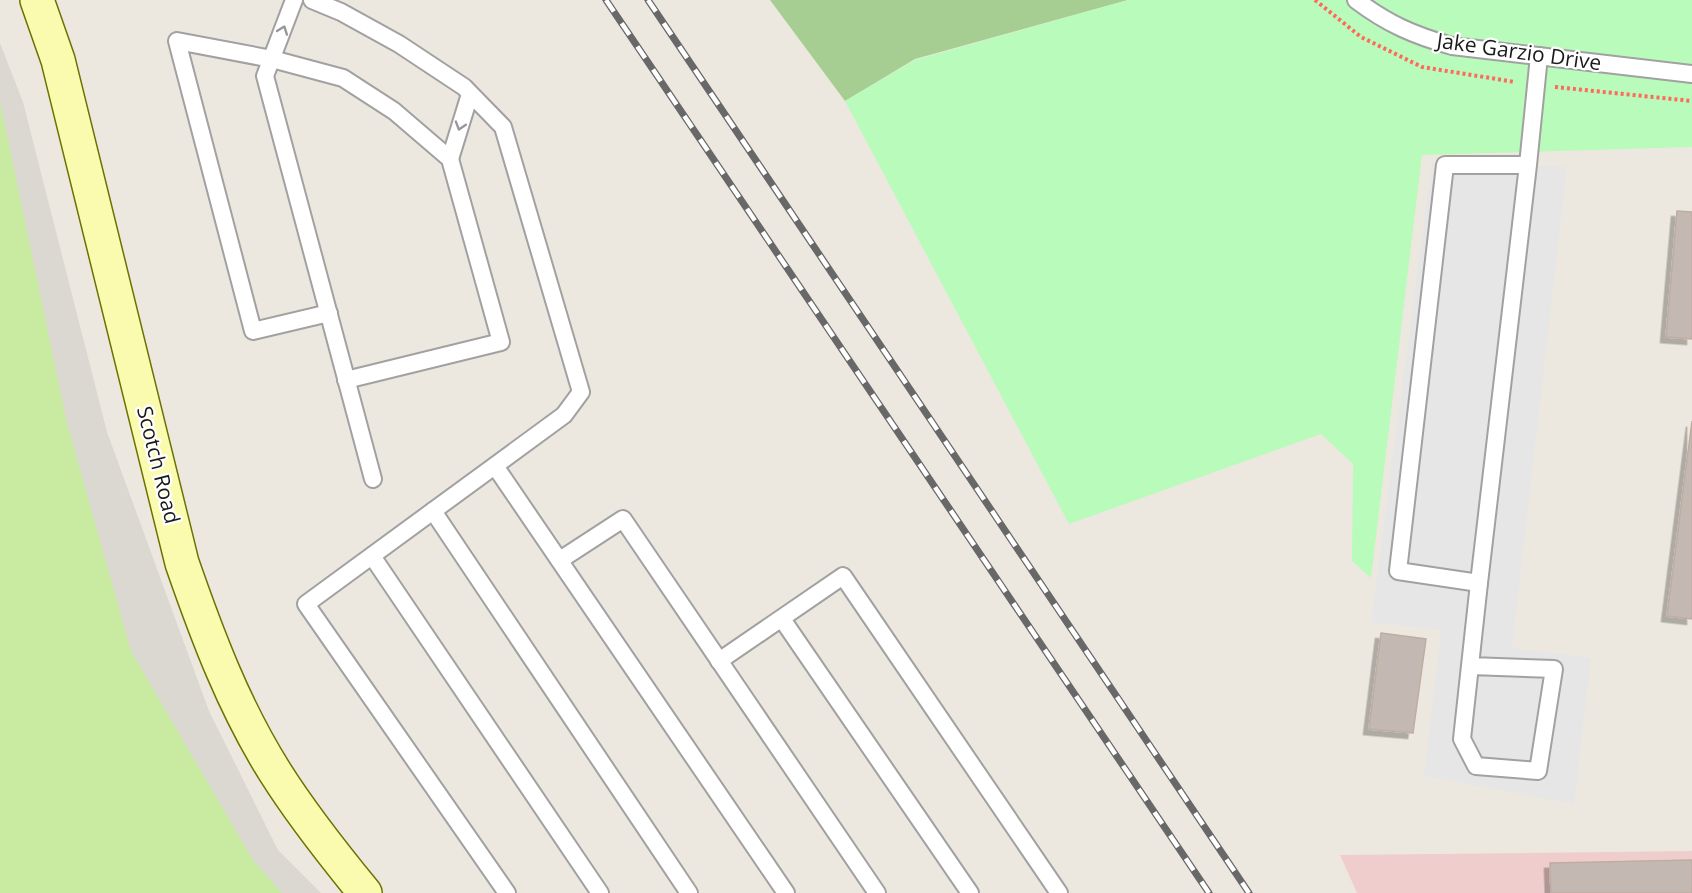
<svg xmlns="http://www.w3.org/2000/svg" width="1692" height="893" font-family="'Open Sans',sans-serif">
<defs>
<filter id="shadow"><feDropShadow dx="-5.5" dy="5.5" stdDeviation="0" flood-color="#0004"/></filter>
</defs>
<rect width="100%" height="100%" fill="#ede8df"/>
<!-- commercial -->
<polygon fill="#efcdcc" points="1692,851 1692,893 1357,893 1340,855"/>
<!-- airport -->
<polygon fill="#dbd8d1" points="0,43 23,102 107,432 209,711 278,850 321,893 0,893"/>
<!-- grass -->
<polygon fill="#c8eaa1" points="0,101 67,423 131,651 253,860 282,893 0,893"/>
<!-- forest -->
<polygon fill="#a6ce92" points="770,0 1128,0 915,59 845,101"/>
<!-- park -->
<polygon fill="#b8fbbb" points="1128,0 1692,0 1692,147 1422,155 1371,578 1352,561 1353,464 1321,434 1069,524 845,101 915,60"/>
<!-- parking -->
<polygon fill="#e6e6e6" points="1432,162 1567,167 1512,648 1591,658 1574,804 1424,776 1441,630 1371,622"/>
<!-- building -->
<g fill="#c4b9b2" stroke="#bfada1" stroke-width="1.5" filter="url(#shadow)">
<polygon points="1677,211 1692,212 1692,339 1666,337"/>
<polygon points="1692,421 1692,619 1667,616"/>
<polygon points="1381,633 1426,639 1413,733 1369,729"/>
<polygon points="1692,860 1692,893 1551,893 1550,863"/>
</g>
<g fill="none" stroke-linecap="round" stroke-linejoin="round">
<!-- service casing -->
<g stroke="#a1a1a1" stroke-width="20">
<g id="service">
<polyline points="294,0 265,76 373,479"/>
<polyline points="312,0 341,12 399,44 464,87 503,127 581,392 564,415 306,604 507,893"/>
<path d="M1356 0C1388 24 1413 35 1452 46L1692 74"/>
<polyline points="450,159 470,94"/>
<polyline points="1528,165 1445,165 1398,571 1479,583 1528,165 1539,56"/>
<polyline points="329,313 253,331 177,41 272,59 343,78 394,111 450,159 501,342 346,380"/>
<polyline points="495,466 786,893"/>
<polyline points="433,511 689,893"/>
<polyline points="372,556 600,893"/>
<polyline points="560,560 623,519 877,893"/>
<polyline points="782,619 970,893"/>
<polyline points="719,661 843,576 1059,893"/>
<polyline points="1471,666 1554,669 1538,771 1476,766 1462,739 1479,583"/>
</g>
</g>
<!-- secondary casing -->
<g stroke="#6a7201" stroke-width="36">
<path id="secondary" d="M37 0 58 60 182 563C207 635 234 707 275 772 302 815 333 854 365 893"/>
</g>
<!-- path -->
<g stroke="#ff695e" stroke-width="4" stroke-dasharray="3 3" stroke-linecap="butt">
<polyline points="1315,0 1361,37 1422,67 1515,82"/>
<polyline points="1555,87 1692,101"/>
</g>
<!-- service -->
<use href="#service" stroke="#fff" stroke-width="16"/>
<!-- secondary -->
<use href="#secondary" stroke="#fafbae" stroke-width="33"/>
<!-- rail casing -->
<g stroke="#686868" stroke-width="7">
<g id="rail">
<polyline points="606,0 1209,893"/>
<polyline points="648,0 1249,893"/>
</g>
</g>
<!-- rail -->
<use href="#rail" stroke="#fff" stroke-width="4.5" stroke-dasharray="14" stroke-linecap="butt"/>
</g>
<!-- one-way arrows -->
<defs><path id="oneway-chevron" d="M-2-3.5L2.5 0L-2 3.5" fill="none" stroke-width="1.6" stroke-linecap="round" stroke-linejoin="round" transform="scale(1.5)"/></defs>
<g stroke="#989898">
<use href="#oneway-chevron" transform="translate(283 30) rotate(-70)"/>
<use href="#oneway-chevron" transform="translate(460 126) rotate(107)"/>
</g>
<g text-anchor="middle" stroke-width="4.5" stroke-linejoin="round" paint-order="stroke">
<!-- street labels -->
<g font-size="21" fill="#1a1a1a" stroke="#fff">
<text transform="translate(1519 52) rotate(8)" y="7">Jake Garzio Drive</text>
<text transform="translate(158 465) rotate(76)" y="7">Scotch Road</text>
</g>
</g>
</svg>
